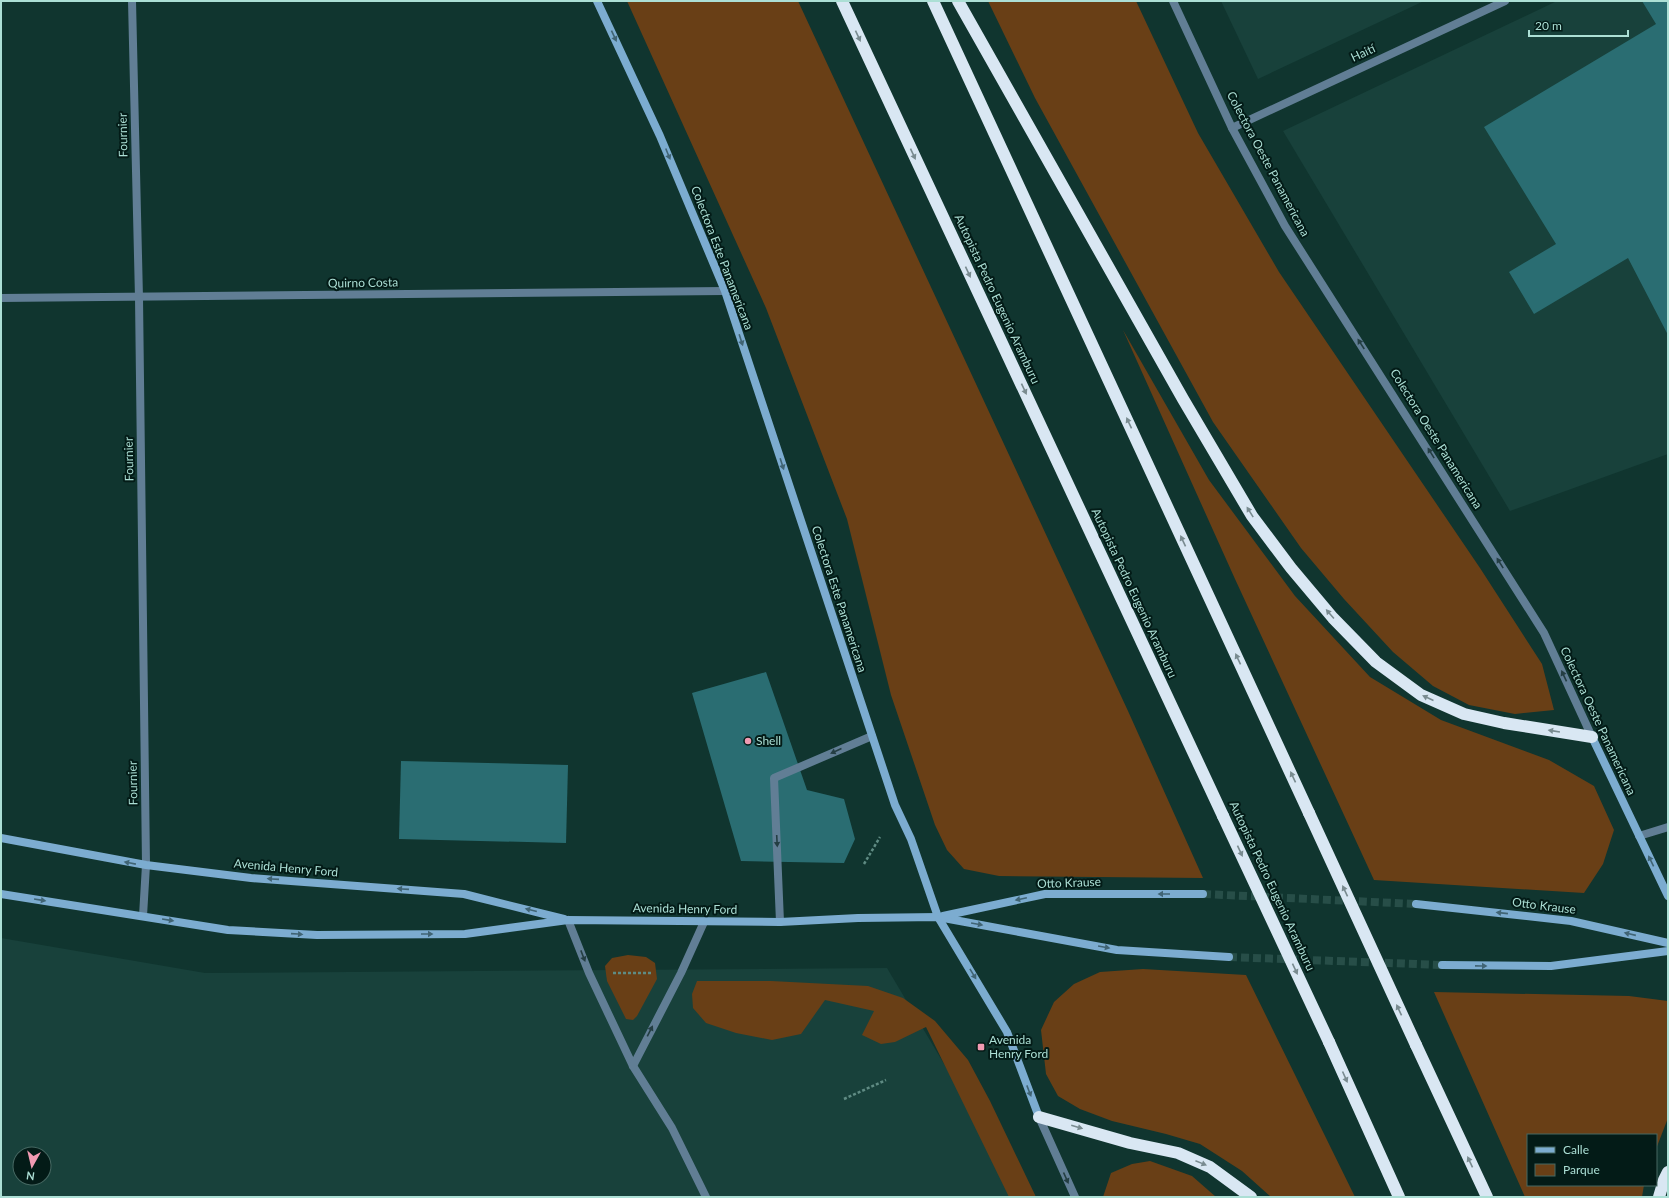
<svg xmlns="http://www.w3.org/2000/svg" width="1669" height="1198" font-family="Lato,sans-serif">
<rect width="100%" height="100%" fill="#10352f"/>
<!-- built -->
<g fill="#18413b" fill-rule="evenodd">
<polygon points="1221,1 1424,1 1258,79"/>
<polygon points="1557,1 1668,1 1668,454 1510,511 1283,131"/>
<path d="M1 938 205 973 887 968 1023 1197H1ZM20 1154H44V1178H20Z"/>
</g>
<!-- green -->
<g fill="#693f16">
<polygon points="627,1 798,1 1128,711 1203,878 999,876 964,869 947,850 935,825 891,695 847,519 766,308"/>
<polygon points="988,1 1136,1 1198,133 1279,272 1480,568 1542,664 1554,710 1515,714 1469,705 1433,686 1393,652 1344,599 1301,548 1213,422 1035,98"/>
<polygon points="1123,330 1209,480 1295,596 1370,677 1441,720 1549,760 1594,786 1614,830 1603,864 1584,893 1374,880 1235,579"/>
<polygon points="628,955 646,957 655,963 657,979 637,1016 633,1020 626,1019 607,981 605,966 612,958"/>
<polygon points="1143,969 1246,975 1355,1197 1271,1197 1242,1171 1200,1144 1166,1134 1112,1121 1080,1109 1058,1096 1046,1074 1041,1030 1054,1002 1074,984 1100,972"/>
<polygon points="697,981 771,981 868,986 903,998 935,1021 968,1060 990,1101 1036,1197 1009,1197 926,1027 895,1042 881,1044 862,1035 874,1011 825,1000 801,1034 772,1040 736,1033 706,1023 693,1008 692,994"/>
<polygon points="1434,992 1629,996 1668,1001 1668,1118 1656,1149 1656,1135 1528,1135 1528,1185 1644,1185 1642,1197 1525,1197"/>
<polygon points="1150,1161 1192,1176 1216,1197 1103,1197 1111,1173 1132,1164"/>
</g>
<!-- building -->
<g fill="#2a6d72">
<polygon points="1642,1 1668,1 1668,335 1628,258 1534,314 1509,272 1556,244 1484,127 1656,24"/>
<polygon points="766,672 807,790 844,799 855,839 844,863 741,861 692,693"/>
<polygon points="401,761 568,765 566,843 399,839"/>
</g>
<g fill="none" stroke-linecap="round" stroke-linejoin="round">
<!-- secondary-tunnel -->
<g stroke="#274e48" stroke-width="8" stroke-dasharray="8 4" stroke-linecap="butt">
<polyline points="1203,894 1416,904"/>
<polyline points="1229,957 1442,965"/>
</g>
<!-- path -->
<g stroke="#5f8b83" stroke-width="2.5" stroke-dasharray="3 2" stroke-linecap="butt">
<polyline points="864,864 880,837"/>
<polyline points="613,973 651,973"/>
<polyline points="844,1099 886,1080"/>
</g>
<!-- service -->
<g stroke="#617e95" stroke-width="8">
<polyline points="1639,836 1668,827"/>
<polyline points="568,920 589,973 633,1066 672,1128 706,1197"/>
<polyline points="780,922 774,778 872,736"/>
<polyline points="633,1066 681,973 704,922"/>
</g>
<!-- minor -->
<g stroke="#617e95" stroke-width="8">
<polyline points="132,1 139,298 146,865 143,916"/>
<polyline points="1232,128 1505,1"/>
<polyline points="1,298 725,291"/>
</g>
<!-- tertiary -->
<g stroke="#617e95" stroke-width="8">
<polyline points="1173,1 1232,128 1285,226 1544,633 1592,737"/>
<polyline points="1039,1117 1075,1197"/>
</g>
<!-- secondary -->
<g stroke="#7cacd0" stroke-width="8">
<polyline points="597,1 660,136 725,291 895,805 911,839 938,917 1007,1032 1039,1117"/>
<polyline points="1592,737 1668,896"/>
<polyline points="1,838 146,865 251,878 464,894 564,919"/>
<polyline points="1,894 228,930 317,935 465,934 568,920 780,922 858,918 938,917 1117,950 1229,957"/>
<polyline points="1416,904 1571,921 1668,943"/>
<polyline points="943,916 1045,894 1203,894"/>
<polyline points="1442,965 1551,966 1668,951"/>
</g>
<!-- motorway -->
<g stroke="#d9e7f3" stroke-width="12">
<polyline points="842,1 1223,816"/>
<polyline points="933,1 1309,813"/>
<polyline points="958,1 1183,399 1252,516 1291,568 1333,618 1376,662 1421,695 1464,714 1504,723 1592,737"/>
<polyline points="1329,1042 1399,1197"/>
<polyline points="1416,1045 1487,1197"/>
<polyline points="1039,1117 1130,1143 1178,1153 1210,1167 1251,1197"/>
<polyline points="1659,1197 1664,1180 1668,1172"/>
</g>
<!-- motorway-bridge -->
<g stroke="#d9e7f3" stroke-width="12">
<polyline points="1309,813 1416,1045"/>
<polyline points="1223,816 1329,1042"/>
</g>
</g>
<!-- one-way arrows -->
<defs><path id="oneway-solid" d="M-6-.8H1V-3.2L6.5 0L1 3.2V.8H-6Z"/></defs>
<g fill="#406474">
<use href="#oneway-solid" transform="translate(614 36) rotate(65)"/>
<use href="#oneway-solid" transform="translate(668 154) rotate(68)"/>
<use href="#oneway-solid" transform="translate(741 340) rotate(72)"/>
<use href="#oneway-solid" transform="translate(782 464) rotate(72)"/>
<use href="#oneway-solid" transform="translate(1651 861) rotate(-116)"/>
<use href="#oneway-solid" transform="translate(130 863) rotate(-169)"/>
<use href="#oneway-solid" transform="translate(273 879) rotate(-176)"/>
<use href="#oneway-solid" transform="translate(403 889) rotate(-176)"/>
<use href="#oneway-solid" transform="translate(1164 894) rotate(180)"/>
<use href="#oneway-solid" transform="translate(1021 899) rotate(168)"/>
<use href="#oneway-solid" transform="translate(40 900) rotate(9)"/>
<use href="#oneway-solid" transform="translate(531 910) rotate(-166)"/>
<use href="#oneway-solid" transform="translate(1502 913) rotate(-174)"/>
<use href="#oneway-solid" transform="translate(168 920) rotate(9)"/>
<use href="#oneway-solid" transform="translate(977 924) rotate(10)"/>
<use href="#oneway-solid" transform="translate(297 934) rotate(4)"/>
<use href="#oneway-solid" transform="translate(427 934)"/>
<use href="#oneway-solid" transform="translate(1630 934) rotate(-167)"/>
<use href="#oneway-solid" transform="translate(1104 947) rotate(10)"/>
<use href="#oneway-solid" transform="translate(1481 966) rotate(1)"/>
<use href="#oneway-solid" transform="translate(973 974) rotate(59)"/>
<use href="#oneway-solid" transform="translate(1029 1091) rotate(69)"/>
</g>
<g fill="#798b90">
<use href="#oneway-solid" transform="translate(858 36) rotate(65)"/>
<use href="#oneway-solid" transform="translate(913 154) rotate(65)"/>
<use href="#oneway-solid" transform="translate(968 272) rotate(65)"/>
<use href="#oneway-solid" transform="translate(1024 389) rotate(65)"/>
<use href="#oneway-solid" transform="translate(1129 423) rotate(-115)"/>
<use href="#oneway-solid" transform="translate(1250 512) rotate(-122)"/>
<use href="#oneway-solid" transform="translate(1183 541) rotate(-115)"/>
<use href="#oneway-solid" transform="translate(1330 614) rotate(-131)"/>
<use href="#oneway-solid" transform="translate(1238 659) rotate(-115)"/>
<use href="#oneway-solid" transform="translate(1428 698) rotate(-156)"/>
<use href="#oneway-solid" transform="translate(1554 731) rotate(-171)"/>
<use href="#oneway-solid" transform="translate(1293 777) rotate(-115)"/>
<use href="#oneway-solid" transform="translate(1240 851) rotate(65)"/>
<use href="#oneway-solid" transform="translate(1345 891) rotate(-115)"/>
<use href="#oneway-solid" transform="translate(1295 969) rotate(65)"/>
<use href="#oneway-solid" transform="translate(1399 1010) rotate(-115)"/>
<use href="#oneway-solid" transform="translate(1345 1077) rotate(66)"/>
<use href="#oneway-solid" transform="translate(1077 1127) rotate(16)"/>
<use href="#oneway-solid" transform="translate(1470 1162) rotate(-115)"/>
<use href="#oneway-solid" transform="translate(1201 1163) rotate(22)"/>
</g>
<g fill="#243e43">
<use href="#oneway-solid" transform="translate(1361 344) rotate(-123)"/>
<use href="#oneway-solid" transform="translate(1431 453) rotate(-122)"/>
<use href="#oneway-solid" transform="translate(1500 563) rotate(-122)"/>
<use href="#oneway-solid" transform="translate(1564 676) rotate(-115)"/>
<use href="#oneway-solid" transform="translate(836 751) rotate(156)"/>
<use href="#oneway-solid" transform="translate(777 841) rotate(87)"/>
<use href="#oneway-solid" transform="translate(583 956) rotate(69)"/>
<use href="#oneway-solid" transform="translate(650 1031) rotate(-63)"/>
<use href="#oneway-solid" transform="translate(1066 1178) rotate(66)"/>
</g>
<!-- markers -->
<g fill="#f19ab2" stroke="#031b17" stroke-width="1.5">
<circle cx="748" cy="741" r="4"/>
<rect x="977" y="1043" width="8" height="8" rx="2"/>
</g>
<g text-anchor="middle" stroke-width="4" stroke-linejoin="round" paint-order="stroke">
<!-- street labels -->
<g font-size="12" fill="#acdfd5" stroke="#031b17">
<text transform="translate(1363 53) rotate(-25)" y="4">Haití</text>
<text transform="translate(123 135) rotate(-91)" y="4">Fournier</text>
<text transform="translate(1268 164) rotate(62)" y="4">Colectora Oeste Panamericana</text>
<text transform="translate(722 258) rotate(69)" y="4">Colectora Este Panamericana</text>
<text transform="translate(363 283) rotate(-1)" y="4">Quirno Costa</text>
<text transform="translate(997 299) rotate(65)" y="4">Autopista Pedro Eugenio Aramburu</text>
<text transform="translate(1436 439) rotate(58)" y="4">Colectora Oeste Panamericana</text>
<text transform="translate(129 459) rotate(-91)" y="4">Fournier</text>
<text transform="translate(1134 593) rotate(65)" y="4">Autopista Pedro Eugenio Aramburu</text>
<text transform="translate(839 599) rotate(72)" y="4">Colectora Este Panamericana</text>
<text transform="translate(1598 721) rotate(65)" y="4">Colectora Oeste Panamericana</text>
<text transform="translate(133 783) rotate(-91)" y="4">Fournier</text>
<text transform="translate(286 868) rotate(5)" y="4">Avenida Henry Ford</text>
<text transform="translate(1069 883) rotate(-2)" y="4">Otto Krause</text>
<text transform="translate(1272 886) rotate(65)" y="4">Autopista Pedro Eugenio Aramburu</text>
<text transform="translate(1544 906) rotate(7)" y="4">Otto Krause</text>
<text transform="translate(685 909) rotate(1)" y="4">Avenida Henry Ford</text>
</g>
<!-- poi labels -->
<g font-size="12" fill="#acdfd5" stroke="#031b17" text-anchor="start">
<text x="756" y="745">Shell</text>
<text x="989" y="1044">Avenida<tspan x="989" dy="14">Henry Ford</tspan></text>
</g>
</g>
<!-- border -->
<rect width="1669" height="1198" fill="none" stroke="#acdfd5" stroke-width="4"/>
<!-- legend -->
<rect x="1527" y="1134" width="130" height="52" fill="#031b17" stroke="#476963"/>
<rect x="1535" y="1147" width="20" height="6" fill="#7cacd0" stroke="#476963"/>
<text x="1563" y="1154" font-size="12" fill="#acdfd5">Calle</text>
<rect x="1535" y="1164" width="20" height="12" fill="#693f16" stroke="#476963"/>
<text x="1563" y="1174" font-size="12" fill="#acdfd5">Parque</text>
<!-- north arrow -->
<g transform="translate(32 1166) rotate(188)"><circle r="19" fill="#031b17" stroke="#476963"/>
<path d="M0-3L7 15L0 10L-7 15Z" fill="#f19ab2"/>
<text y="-6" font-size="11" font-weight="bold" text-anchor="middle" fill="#acdfd5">N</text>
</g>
<!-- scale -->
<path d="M1529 30v6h99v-6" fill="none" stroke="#acdfd5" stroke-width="2"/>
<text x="1535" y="30" font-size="12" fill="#acdfd5" stroke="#031b17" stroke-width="3" paint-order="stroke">20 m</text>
</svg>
